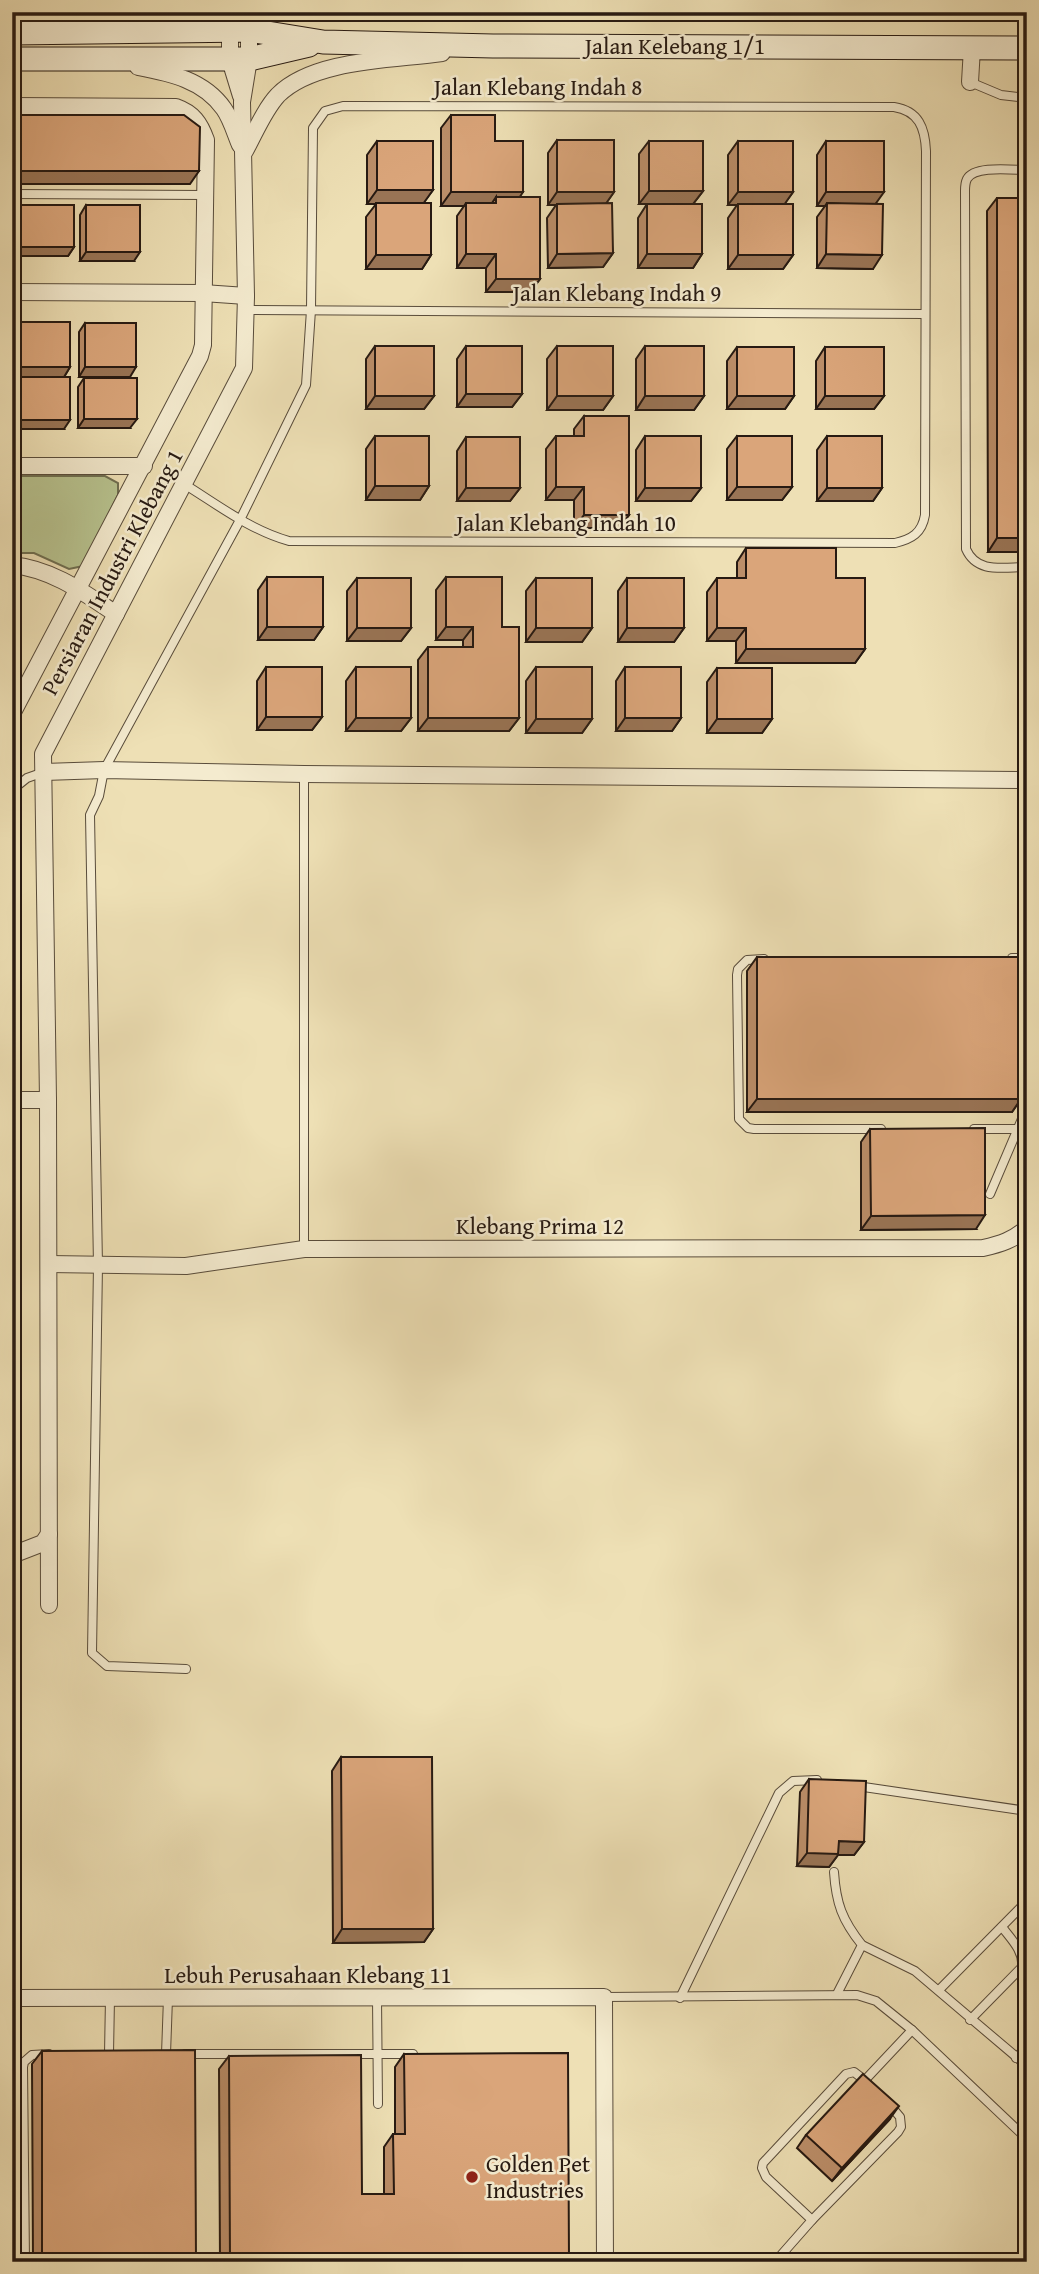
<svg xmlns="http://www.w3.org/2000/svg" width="1039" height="2274" font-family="'Gentium Book Plus',serif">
<rect width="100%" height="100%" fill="#eee0b5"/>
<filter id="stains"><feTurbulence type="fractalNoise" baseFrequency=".00286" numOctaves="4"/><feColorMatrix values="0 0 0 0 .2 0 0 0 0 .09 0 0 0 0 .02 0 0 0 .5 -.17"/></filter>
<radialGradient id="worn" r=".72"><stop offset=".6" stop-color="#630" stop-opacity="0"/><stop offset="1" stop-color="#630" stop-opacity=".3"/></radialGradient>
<!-- green -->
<polygon fill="#b7c28e" stroke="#6f6e50" stroke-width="2" points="12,476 105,476 118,483 118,495 83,566 69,569 34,553 12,553"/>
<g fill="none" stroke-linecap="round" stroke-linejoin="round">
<!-- lane casing -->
<g stroke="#594c3b" stroke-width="10">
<g id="lane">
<polyline points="970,82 1001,95 1027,98"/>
<path d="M1027 170C1013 170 974 165 967 179 965 183 965 187 965 191L966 549C977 574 1003 567 1027 567"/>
<polyline points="12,194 205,195"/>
<polyline points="246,310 924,314"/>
<path d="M184 484C218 505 250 530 289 541L895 543C912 539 922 533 925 515L926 151C925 128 919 111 894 107L343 106 325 111 313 128 311 310 306 385 240 520 104 770 99 796 90 815 98 1265 92 1653 107 1666 186 1669"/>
<polyline points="304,774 304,1249"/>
<polyline points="1023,780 1027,955"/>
<polyline points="12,790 27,778 44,772"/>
<polyline points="1012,958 1027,958"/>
<polyline points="764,959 747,960 738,969 737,975 739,1119 748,1128 754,1129 881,1129"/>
<polyline points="974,1129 1017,1129"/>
<polyline points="990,1194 1027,1107"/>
<polyline points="857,1786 1027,1811"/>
<path d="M834 1872C836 1903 842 1920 862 1945L837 1994"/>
<polyline points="862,1945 915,1971 1027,2066"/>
<polyline points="939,1990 1027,1901"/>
<polyline points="604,1997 857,1995 876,2001 912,2030 1027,2139"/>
<polyline points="377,1998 378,2104"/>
<polyline points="680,1998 779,1793 793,1781 817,1780"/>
<path d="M970 2020 1022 1967C1024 1951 1011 1939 1002 1927"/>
<polyline points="109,2054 110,1998"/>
<polyline points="166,2054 168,1998"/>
<polyline points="185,2054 413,2054"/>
<polyline points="1016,2058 1027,2046"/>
<polyline points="865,2080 912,2030"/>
<polyline points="812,2220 766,2177 762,2168 763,2163 846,2074 854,2072 867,2082"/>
<polyline points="25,2262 23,2067 24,2062 32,2055 49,2054"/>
<polyline points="775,2262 812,2220 898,2132 901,2127 900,2117 889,2104"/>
<polyline points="1020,2262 1027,2255"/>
</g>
</g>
<!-- street casing -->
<g stroke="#594c3b" stroke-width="18">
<g id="street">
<polyline points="230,12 230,60 241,96"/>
<path d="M138 67C170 73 204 80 224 109 231 119 235 133 240 145"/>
<polyline points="970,82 972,48"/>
<path d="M12 106 176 107C193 113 200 123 206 140L203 345 200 356 12 714"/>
<path d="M245 151C255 133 264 110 278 95 314 59 393 60 442 53"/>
<polyline points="12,292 203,293 246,296"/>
<polyline points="12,466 144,466"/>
<path d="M12 565C52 569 83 592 116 614"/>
<polyline points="44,772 104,770 304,774 1027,780"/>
<polyline points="12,1100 48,1100"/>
<path d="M49 1264 186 1266 304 1249 983 1248C1001 1244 1013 1240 1027 1228"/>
<polyline points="12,1555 43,1543 49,1534"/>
<polyline points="49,1605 48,1100 43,754 244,368 246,296 242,102 249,59 249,12"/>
<polyline points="12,1998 604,1997 605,2262"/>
</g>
</g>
<!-- secondary casing -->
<g stroke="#271a12" stroke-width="25">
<g id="secondary">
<polyline points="12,33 249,30 323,42 493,46 1027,48"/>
<polyline points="12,59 249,59 309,45"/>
</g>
</g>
<!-- lane -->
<use href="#lane" stroke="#f4ebcf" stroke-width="8"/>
<!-- street -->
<use href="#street" stroke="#f4ebcf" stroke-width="16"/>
<!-- secondary -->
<use href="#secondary" stroke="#f4ebcf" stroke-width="23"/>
</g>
<!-- wall -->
<g fill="#bb8e69" stroke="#271a12" stroke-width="2">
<polygon points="451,115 495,141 520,197 540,279 530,292 486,292 486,268 457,268 457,216 464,206 441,206 441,128"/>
<polygon points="557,140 614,192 606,203 613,253 603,267 548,268 547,218 556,205 548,205 548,153"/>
<polygon points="377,141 433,190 423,203 431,255 422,269 366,269 366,217 376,204 367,204 367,155"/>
<polygon points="649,141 703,191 693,204 639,204 639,154"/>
<polygon points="738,141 793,192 784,204 793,255 783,269 728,269 728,218 737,205 728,205 728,155"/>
<polygon points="826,141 876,204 873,269 817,268 817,217 825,206 817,206 817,155"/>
<polygon points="1027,172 1027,552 988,552 987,211 997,198 1019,198 1019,182"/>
<polygon points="647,204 702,254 693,268 638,268 638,218"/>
<polygon points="21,205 74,247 68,256 14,256 14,215"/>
<polygon points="86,205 134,261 80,261 80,215"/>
<polygon points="18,322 70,367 64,377 12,377 12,330"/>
<polygon points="85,323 130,377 79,377 79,332"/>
<polygon points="375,346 434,396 424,409 366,409 366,359"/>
<polygon points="466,346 522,394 512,407 457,407 457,359"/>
<polygon points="557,346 613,396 603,410 547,410 547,359"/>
<polygon points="645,346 704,396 694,410 636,410 636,359"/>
<polygon points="737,347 794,396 785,409 727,409 727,361"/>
<polygon points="825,347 884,396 874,409 816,409 816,361"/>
<polygon points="21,377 64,429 14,429 14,386"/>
<polygon points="84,378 130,428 78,428 78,387"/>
<polygon points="584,416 629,515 619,528 574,528 574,500 546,500 546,449 556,436 574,436 574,429"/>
<polygon points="375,436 429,486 420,500 366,500 366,449"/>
<polygon points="645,436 701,488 691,501 636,501 636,450"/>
<polygon points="737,436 792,487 782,500 727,500 727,449"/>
<polygon points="827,436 882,488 873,501 817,501 817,450"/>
<polygon points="466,437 520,488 510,501 457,501 457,451"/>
<polygon points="746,548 836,578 865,649 855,663 736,663 736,641 707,641 707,592 717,578 737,578 737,562"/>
<polygon points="267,577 323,627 314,640 258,640 258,590"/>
<polygon points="446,577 502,627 519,718 509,731 418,731 418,660 428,647 463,647 463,640 436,640 436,590"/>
<polygon points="357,578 411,628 401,641 347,641 347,591"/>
<polygon points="536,578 592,628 582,642 526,642 526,591"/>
<polygon points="627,578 684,628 674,642 618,642 618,591"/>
<polygon points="266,667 322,717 312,730 257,730 257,681"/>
<polygon points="356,667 411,718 401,731 346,731 346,681"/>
<polygon points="536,667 592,719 582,733 526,733 526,681"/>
<polygon points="625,667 681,718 672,731 616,731 616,681"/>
<polygon points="717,668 772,719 762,733 707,733 707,682"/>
<polygon points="757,957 1021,1099 1012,1112 747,1112 747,971"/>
<polygon points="870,1129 976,1229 861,1230 861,1142"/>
<polygon points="341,1757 433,1929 424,1942 333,1943 332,1771"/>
<polygon points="809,1779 864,1842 854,1855 838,1855 829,1867 797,1866 800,1792"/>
<polygon points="1027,1911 1027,1933 1018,1924"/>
<polygon points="42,2051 196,2262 33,2262 32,2064"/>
<polygon points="404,2054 569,2262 220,2262 219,2069 229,2056 362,2194 384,2194 384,2147 393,2134 395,2134 395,2067"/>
<polygon points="889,2120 832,2181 797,2148 806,2135"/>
</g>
<!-- shaded-wall -->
<g fill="#997455" stroke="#271a12" stroke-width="2">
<polygon points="12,171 199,171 190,184 12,184"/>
<polygon points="377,190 433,190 423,204 367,204"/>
<polygon points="649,191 703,191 693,204 639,204"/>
<polygon points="451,192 523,192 514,206 496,203 496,197 490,206 466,203 464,206 441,206"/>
<polygon points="557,192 614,192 605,205 548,205"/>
<polygon points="738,192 793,192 784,205 728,205"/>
<polygon points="826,192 884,192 874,206 827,203 825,206 817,206"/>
<polygon points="21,247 74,247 68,256 14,256"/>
<polygon points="86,252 140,252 134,261 80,261"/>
<polygon points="613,253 603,267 548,268 557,254"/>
<polygon points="466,254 496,254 486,268 457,268"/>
<polygon points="647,254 702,254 693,268 638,268"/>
<polygon points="826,254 882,255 873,269 817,268"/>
<polygon points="376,255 431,255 422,269 366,269"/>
<polygon points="738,255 793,255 783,269 728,269"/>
<polygon points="496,279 540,279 530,292 486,292"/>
<polygon points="18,367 70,367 64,377 12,377"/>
<polygon points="85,367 136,367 130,377 79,377"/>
<polygon points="466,394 522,394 512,407 457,407"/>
<polygon points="375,396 434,396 424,409 366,409"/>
<polygon points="557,396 613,396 603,410 547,410"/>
<polygon points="645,396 704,396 694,410 636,410"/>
<polygon points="737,396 794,396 785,409 727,409"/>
<polygon points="825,396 884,396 874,409 816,409"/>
<polygon points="84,419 137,419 130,428 78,428"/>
<polygon points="21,420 70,420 64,429 14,429"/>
<polygon points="375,486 429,486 420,500 366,500"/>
<polygon points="556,487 584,487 574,500 546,500"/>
<polygon points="737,487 792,487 782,500 727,500"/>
<polygon points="466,488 520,488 510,501 457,501"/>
<polygon points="645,488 701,488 691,501 636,501"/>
<polygon points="827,488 882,488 873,501 817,501"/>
<polygon points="584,515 629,515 619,528 574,528"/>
<polygon points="997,538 1027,538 1027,552 988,552"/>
<polygon points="267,627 323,627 314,640 258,640"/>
<polygon points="446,627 473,627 463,640 436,640"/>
<polygon points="357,628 411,628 401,641 347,641"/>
<polygon points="536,628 592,628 582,642 526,642"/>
<polygon points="627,628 684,628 674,642 618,642"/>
<polygon points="717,628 746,628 736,641 707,641"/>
<polygon points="746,649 865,649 855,663 736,663"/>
<polygon points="266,717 322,717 312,730 257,730"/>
<polygon points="356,718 411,718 401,731 346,731"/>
<polygon points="428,718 519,718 509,731 418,731"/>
<polygon points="625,718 681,718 672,731 616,731"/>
<polygon points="536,719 592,719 582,733 526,733"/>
<polygon points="717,719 772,719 762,733 707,733"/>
<polygon points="757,1099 1021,1099 1012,1112 747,1112"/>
<polygon points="985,1215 976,1229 861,1230 871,1216"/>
<polygon points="839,1841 864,1842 854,1855 838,1855 829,1867 797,1866 807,1853"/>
<polygon points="342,1929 433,1929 424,1942 333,1943"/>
<polygon points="899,2106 889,2120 832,2181 842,2168"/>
</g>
<!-- building -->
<g fill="#daa57a" stroke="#271a12" stroke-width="2">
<polygon points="12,115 184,115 200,127 199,171 12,171"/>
<polygon points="451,115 495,115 495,141 523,141 523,192 451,192"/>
<rect x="557" y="140" width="57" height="52"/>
<rect x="377" y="141" width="56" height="49"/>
<rect x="649" y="141" width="54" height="50"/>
<rect x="738" y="141" width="55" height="51"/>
<rect x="826" y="141" width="58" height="51"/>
<polygon points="496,197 540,197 540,279 496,279 496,254 466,254 466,203 496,203"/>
<rect x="997" y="198" width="30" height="340"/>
<rect x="376" y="203" width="55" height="52"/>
<polygon points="612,203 613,253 557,254 557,204"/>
<polygon points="827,203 883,204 882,255 826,254"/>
<rect x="647" y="204" width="55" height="50"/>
<rect x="738" y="204" width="55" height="51"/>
<rect x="21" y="205" width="53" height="42"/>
<rect x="86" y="205" width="54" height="47"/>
<rect x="18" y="322" width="52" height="45"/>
<rect x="85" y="323" width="51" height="44"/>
<rect x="375" y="346" width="59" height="50"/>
<rect x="466" y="346" width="56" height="48"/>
<rect x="557" y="346" width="56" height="50"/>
<rect x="645" y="346" width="59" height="50"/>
<rect x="737" y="347" width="57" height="49"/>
<rect x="825" y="347" width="59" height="49"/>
<rect x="21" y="377" width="49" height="43"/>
<rect x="84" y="378" width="53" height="41"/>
<polygon points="584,416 629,416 629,515 584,515 584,487 556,487 556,436 584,436"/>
<rect x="375" y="436" width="54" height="50"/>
<rect x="645" y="436" width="56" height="52"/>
<rect x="737" y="436" width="55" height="51"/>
<rect x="827" y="436" width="55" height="52"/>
<rect x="466" y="437" width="54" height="51"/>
<polygon points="746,548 836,548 836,578 865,578 865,649 746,649 746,628 717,628 717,578 746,578"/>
<rect x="267" y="577" width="56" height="50"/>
<polygon points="446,577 502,577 502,627 519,627 519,718 428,718 428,647 473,647 473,627 446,627"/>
<rect x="357" y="578" width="54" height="50"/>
<rect x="536" y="578" width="56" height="50"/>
<rect x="627" y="578" width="57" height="50"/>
<rect x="266" y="667" width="56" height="50"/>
<rect x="356" y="667" width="55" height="51"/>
<rect x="536" y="667" width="56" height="52"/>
<rect x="625" y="667" width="56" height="51"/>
<rect x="717" y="668" width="55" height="51"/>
<rect x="757" y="957" width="264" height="142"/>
<polygon points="985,1128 985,1215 871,1216 870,1129"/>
<polygon points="341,1757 432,1757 433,1929 342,1929"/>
<polygon points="809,1779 866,1781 864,1842 839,1841 838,1854 807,1853"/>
<polygon points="195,2050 196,2262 42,2262 42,2051"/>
<polygon points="568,2053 569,2262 230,2262 229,2056 361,2055 362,2194 394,2194 393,2134 405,2134 404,2054"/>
<polygon points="863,2074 899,2106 842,2168 806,2135"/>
</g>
<!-- markers -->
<circle fill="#8f2418" stroke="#f4ebcf" stroke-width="2.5" cx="472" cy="2177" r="7"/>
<g text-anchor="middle" stroke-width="5" stroke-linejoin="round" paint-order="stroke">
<!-- street labels -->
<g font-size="23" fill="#271a12" stroke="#f4ebcf">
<text x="675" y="54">Jalan Kelebang 1/1</text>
<text x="538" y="95">Jalan Klebang Indah 8</text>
<text x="617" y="301">Jalan Klebang Indah 9</text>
<text x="566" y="531">Jalan Klebang Indah 10</text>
<text transform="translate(112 572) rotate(-62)" y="8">Persiaran Industri Klebang 1</text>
<text x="540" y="1234">Klebang Prima 12</text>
<text x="308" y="1983">Lebuh Perusahaan Klebang 11</text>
</g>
<!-- poi labels -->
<g font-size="23" fill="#271a12" stroke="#f4ebcf" text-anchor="start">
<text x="486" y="2172">Golden Pet<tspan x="486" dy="26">Industries</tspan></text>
</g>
</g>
<!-- margin -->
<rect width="1039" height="2274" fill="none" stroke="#eee0b5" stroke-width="42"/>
<rect x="14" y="14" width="1011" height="2246" fill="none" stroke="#271a12" stroke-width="3.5"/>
<rect x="21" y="21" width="997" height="2232" fill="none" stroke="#271a12" stroke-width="2"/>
<rect width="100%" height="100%" filter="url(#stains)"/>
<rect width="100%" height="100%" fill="url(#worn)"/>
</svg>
